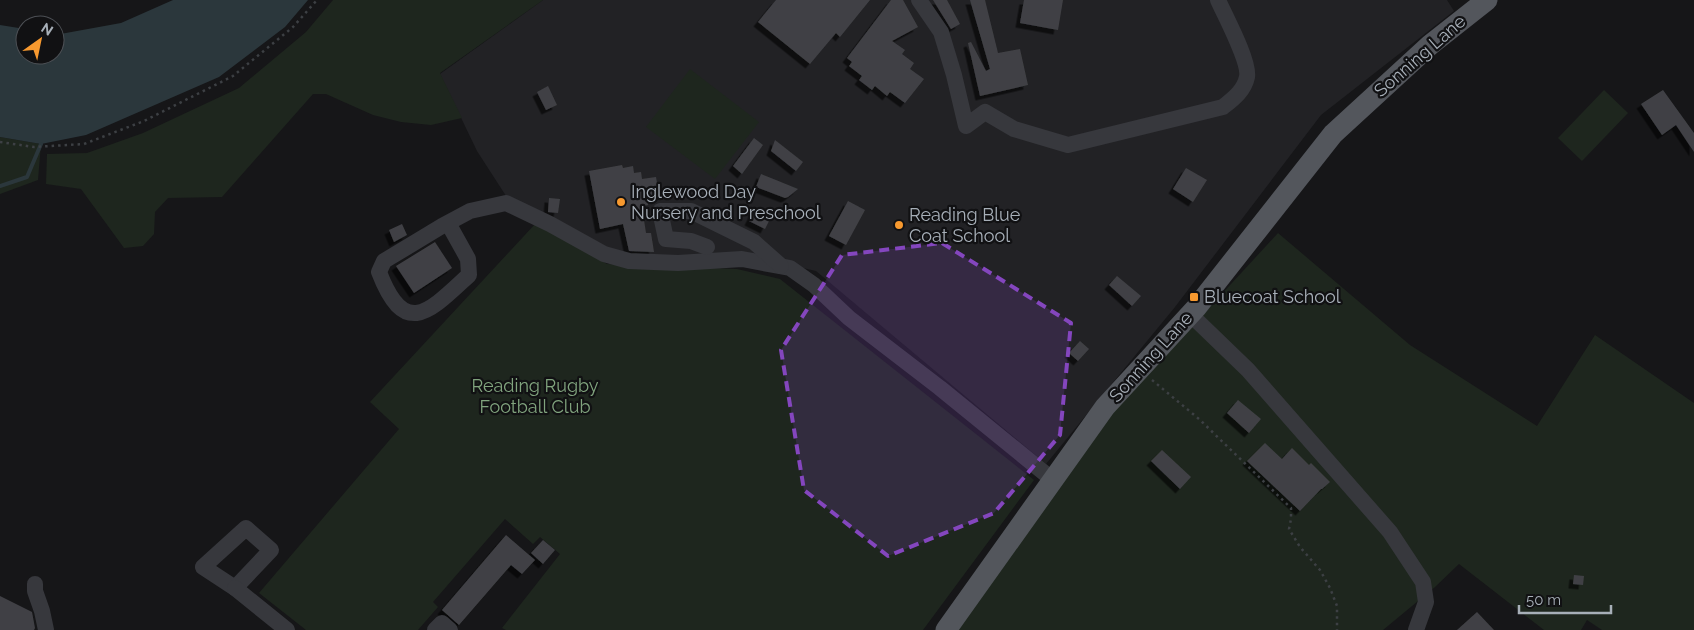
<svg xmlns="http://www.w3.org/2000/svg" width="1694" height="630" font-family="Raleway,sans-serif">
<defs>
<filter id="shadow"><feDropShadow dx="-4.5" dy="4.5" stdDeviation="0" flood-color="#0009"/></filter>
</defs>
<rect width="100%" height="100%" fill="#161618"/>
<!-- built -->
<polygon fill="#222225" points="543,0 1447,0 1454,11 1321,115 1175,307 1046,464 816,271 777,262 628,258 508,199 477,151 440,74"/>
<!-- green -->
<g fill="#1e261e">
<polygon points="333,0 543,0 440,73 462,118 431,125 401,122 373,115 326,94 313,94 222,197 168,198 155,212 154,234 143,246 124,248 81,189 46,184 47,154 87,153 143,133 239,88 306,32"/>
<polygon points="690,69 759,122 715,179 646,127"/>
<polygon points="1604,90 1628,113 1582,161 1558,138"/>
<polygon points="0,137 41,144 38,180 0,194"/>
<polygon points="536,223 607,264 737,269 780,279 1034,480 923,630 506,630 502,628 560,554 540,537 533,544 505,519 433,602 438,607 418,630 306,630 259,593 399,429 370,402"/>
<polygon points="1278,233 1410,345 1537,426 1595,335 1694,403 1694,630 1602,630 1587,620 1581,630 1544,630 1459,564 1435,587 1383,630 958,630 1113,412"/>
</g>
<!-- water -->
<polygon fill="#2b373c" points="173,0 308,0 285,27 219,77 86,135 41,144 0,137 0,25 25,29 25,55 55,55 55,35 121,23"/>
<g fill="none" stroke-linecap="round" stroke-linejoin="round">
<!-- stream -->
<polyline stroke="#2b373c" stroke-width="4" points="0,186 27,177 41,144"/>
</g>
<!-- building -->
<g fill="#404145" filter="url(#shadow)">
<polygon points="776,0 870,0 840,37 836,33 810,64 758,22"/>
<polygon points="891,0 903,0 918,27 892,41 905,50 902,54 914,63 910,69 924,79 905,103 890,92 887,96 875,86 872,90 859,80 862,76 849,66 852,62 847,58"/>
<polygon points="933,0 947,0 960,24 951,29"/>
<polygon points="970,0 985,0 998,53 1020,49 1028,85 980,96 968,43 971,42 986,71 990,69"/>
<polygon points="1024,0 1063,0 1058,30 1020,23"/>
<polygon points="548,86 557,105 546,110 537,92"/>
<polygon points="1663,90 1694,133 1694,152 1676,125 1662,135 1641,104"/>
<polygon points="754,138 763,145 742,174 733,166"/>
<polygon points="775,140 803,162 796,171 771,151"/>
<polygon points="622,165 623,168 633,166 634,173 641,172 642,179 656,177 658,189 652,190 653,198 647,199 648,205 644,206 646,214 643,214 646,233 651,233 654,252 629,251 623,224 600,229 589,171"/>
<polygon points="1186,168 1207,180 1193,202 1173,189"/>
<polygon points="761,174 771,178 798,189 788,197 785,198 756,187"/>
<polygon points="549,198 560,199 558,213 548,212"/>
<polygon points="848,201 865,210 846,245 829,236"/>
<polygon points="755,209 771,217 765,229 749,221"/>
<polygon points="402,224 407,235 394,242 389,230"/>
<polygon points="435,242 452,268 414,293 396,266"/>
<polygon points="1117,276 1141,296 1132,306 1109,285"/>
<polygon points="1080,341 1089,349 1078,361 1069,353"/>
<polygon points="1238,400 1261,419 1249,433 1227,413"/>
<polygon points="1265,443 1282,459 1292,448 1309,465 1311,463 1330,482 1322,489 1321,489 1300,511 1247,461"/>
<polygon points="1162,450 1191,477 1180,489 1151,461"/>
<polygon points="506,535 535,560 522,574 511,565 459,625 442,610"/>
<polygon points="543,540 555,550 543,564 531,553"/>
<polygon points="1574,575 1584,576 1583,585 1573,584"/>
<polygon points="0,596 32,612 35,628 34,630 0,630"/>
<polygon points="1477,612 1494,630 1457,630"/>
</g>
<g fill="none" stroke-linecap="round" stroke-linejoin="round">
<!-- path -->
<g stroke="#3d4044" stroke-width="2.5" stroke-dasharray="2.5 4" stroke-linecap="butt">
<polyline points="0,142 34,147 84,144 144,121 233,76 293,27 317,0"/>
<polyline points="1152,380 1199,419 1291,508 1291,519 1289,529 1300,547 1320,570 1330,588 1337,606 1337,630"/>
</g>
<!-- minor -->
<g stroke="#37383d" stroke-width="16">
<path d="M919 0 941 32 954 75 966 126 985 112 1014 129 1068 145 1223 107C1233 99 1244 91 1247 77 1250 62 1225 16 1218 0"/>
<path d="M448 223 468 259 469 275C430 311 405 340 379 272L384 261 442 226 470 211 506 203 550 224 604 254 629 261 678 263 742 259 790 268 814 285 849 318 940 388 1053 480"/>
<polyline points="707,247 691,241 666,239 660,211 691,211 754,242 781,266"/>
<polyline points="1190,314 1248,370 1390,532 1423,582 1426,602 1416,630"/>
<polygon points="246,528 271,550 235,588 203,567"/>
<polyline points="35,584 35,591 42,611 46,630"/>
<polyline points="235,588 287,630"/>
<polyline points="435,630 442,623 450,630"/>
</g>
<!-- major -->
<polyline stroke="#53565c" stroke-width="21" points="946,630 1105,407 1196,308 1333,134 1430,45 1487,0"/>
</g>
<!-- marked area -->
<path fill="#8446be" fill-opacity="0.2" stroke="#8446be" stroke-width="4" stroke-dasharray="10 6" stroke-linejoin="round" d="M942 243 1071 323 1060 435 994 513 888 556 804 490 781 350 842 255Z"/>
<!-- markers -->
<g fill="#f7992f" stroke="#111113" stroke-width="2">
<circle cx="621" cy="202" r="5"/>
<circle cx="899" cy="225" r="5"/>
<rect x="1189" y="292" width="10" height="10" rx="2.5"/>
</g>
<g text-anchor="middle" stroke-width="4.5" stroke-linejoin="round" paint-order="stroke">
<!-- street labels -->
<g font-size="18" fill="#a7afb8" stroke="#111113">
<text transform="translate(1420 56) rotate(-41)" y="6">Sonning Lane</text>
<text transform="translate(1151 357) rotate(-48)" y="6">Sonning Lane</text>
</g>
<!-- poi labels -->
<g font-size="18" fill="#a7afb8" stroke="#111113" text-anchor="start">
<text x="631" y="198">Inglewood Day<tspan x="631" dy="21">Nursery and Preschool</tspan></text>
<text x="909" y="221">Reading Blue<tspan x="909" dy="21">Coat School</tspan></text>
<text x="1204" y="303">Bluecoat School</text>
</g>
<!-- park labels -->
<g font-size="18" fill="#81a47e" stroke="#111113">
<text x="535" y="392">Reading Rugby<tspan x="535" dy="21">Football Club</tspan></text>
</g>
</g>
<!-- north arrow -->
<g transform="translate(40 40) rotate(33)"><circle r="24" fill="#111113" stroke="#4d5055"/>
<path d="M0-4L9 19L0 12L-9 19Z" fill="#f7992f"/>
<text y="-8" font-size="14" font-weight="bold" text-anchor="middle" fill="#a7afb8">N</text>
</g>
<!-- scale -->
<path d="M1519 605v8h92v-8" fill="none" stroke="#a7afb8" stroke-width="2.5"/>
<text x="1526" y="605" font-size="15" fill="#a7afb8" stroke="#111113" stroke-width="4" paint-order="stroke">50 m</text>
</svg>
